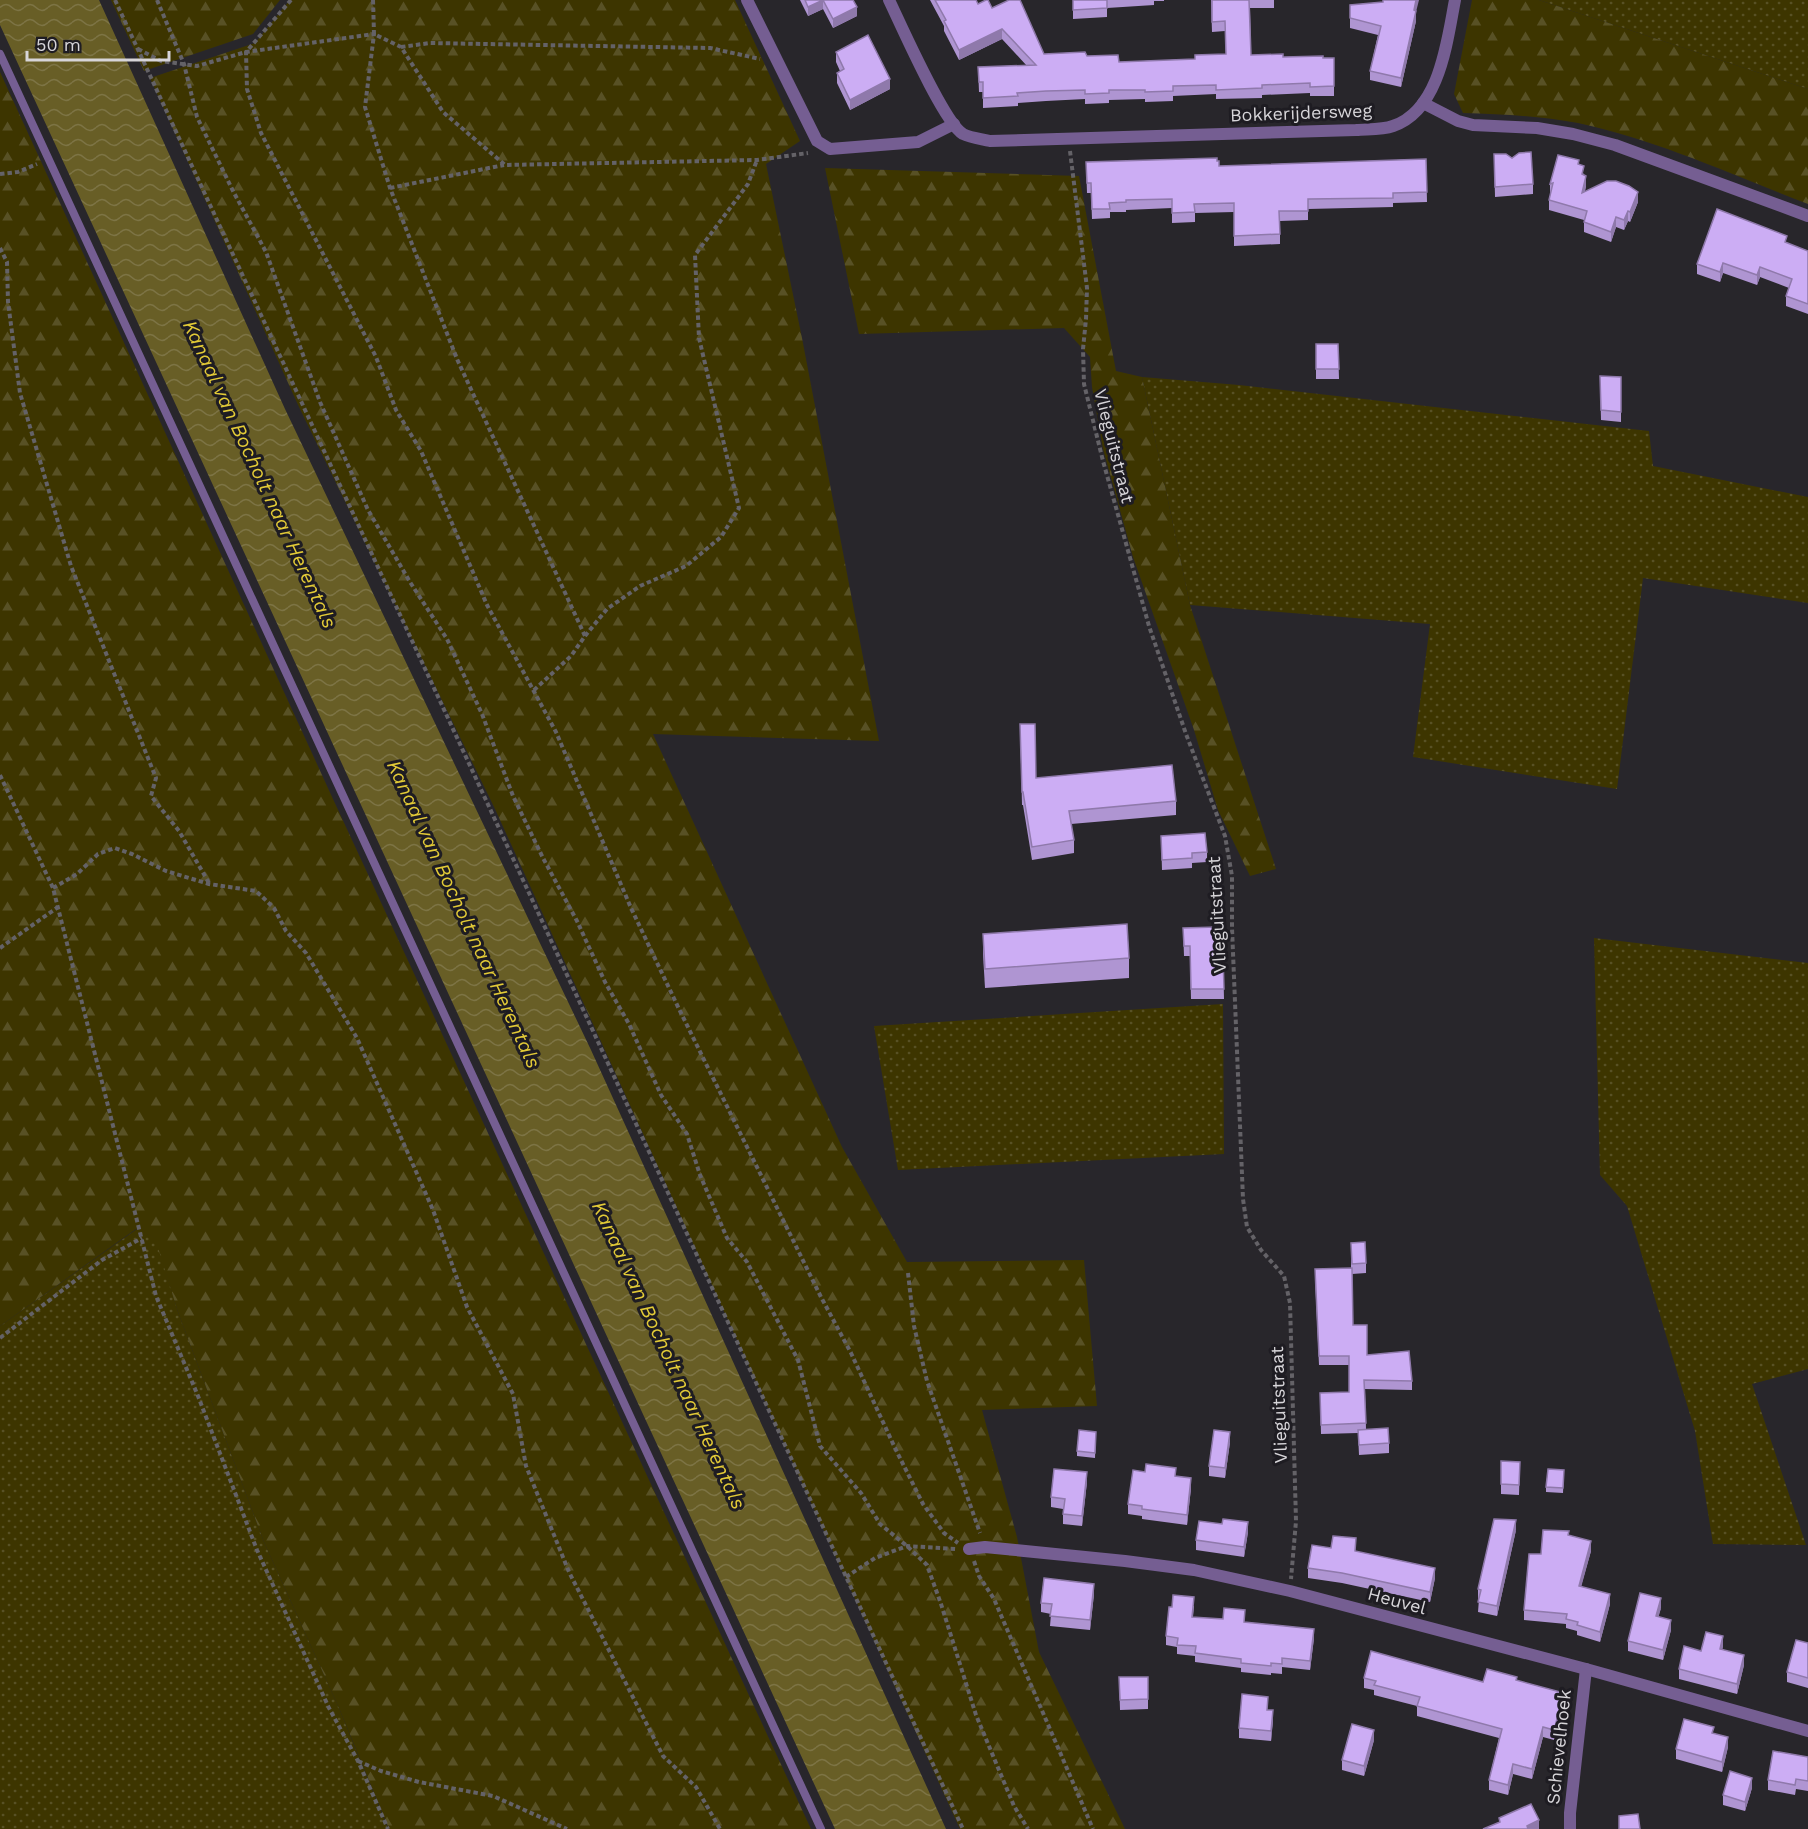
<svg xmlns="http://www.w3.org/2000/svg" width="1808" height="1829" font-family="'Work Sans',sans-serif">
<defs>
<pattern id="grass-dots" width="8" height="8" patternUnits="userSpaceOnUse" patternTransform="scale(1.5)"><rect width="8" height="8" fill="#3d3500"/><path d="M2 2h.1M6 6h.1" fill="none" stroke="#585125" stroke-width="1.8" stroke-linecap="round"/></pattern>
<pattern id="forest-firs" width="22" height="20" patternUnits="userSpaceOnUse" patternTransform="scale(1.5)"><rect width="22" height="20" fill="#3d3500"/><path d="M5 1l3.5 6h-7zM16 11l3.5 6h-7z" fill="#585125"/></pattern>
<pattern id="water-waves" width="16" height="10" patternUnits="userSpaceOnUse" patternTransform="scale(1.5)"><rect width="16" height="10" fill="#685e26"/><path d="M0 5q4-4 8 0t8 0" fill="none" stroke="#7d7445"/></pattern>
</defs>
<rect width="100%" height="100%" fill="#28262b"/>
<!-- grass -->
<g fill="url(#grass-dots)">
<polygon points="1539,0 1808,0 1808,89"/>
<polygon points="1142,377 1239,385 1649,431 1653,466 1808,497 1808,603 1643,578 1617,789 1413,757 1430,624 1190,605"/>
<polygon points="1594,938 1808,963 1808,1369 1752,1384 1806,1545 1713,1544 1695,1431 1627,1206 1600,1175"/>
<polygon points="1223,1004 1224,1154 898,1170 874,1026"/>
<polygon points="137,1229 156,1238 178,1312 264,1542 339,1708 388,1829 0,1829 0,1326"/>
</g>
<!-- forest -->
<g fill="url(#forest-firs)">
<polygon points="111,0 280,0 253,34 144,71"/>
<polygon points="290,0 735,0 800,141 766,164 802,338 879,741 653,734 842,1147 907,1262 1084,1260 1097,1406 982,1410 1017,1537 1039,1652 1125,1829 960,1829 495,809 299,407 150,78 255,43"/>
<path d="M1472 0H1539L1808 89V204C1733 175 1657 140 1578 123 1539 116 1502 114 1463 113L1454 94Z"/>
<polygon points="0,72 333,799 811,1829 389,1829 339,1708 264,1542 178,1312 155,1238 136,1229 0,1326"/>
<polygon points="825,168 1079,176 1116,371 1142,377 1190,605 1276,869 1250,876 1218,810 1194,730 1133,557 1103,449 1092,387 1090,357 1064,328 859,334"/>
</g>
<!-- water -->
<polygon fill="url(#water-waves)" points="0,0 99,0 285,409 591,1050 946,1829 835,1829 0,25"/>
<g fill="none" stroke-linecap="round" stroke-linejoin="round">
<!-- path -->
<g stroke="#646267" stroke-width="4" stroke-dasharray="4.5 3" stroke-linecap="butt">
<polyline points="115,0 963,1829"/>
<polyline points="157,0 184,64 197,117 233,191 266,252 320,402 368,510 410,582 447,639 482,714 513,796 543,858 577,921 605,982 629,1024 661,1095 687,1134 700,1175 727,1238 747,1262 798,1360 820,1446 861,1493 880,1524 907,1546 927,1565 941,1604 976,1715 1014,1806 1028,1829"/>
<polyline points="291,0 246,52 247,89 261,133 376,357 396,410 421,451 487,605 556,732 631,908 679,1009 821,1297 851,1353 895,1448 923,1504 944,1533 958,1543"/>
<polyline points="373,0 374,34 401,47 443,112 505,165 757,160 808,153"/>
<polyline points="401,47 430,43 710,48 760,59"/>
<polyline points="138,49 161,61 197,66 246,52 374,34 365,107 390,188 457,359 585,636 571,656 533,691"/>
<polyline points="1070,151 1087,288 1086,319 1083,349 1084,384 1103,461 1149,626 1186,734 1225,836 1232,876 1232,928 1243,1199 1247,1227 1261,1250 1284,1276 1290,1303 1296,1521 1291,1579"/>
<polyline points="0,174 18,172 37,164"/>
<polyline points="390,188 504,165"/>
<polyline points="0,248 7,262 8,302 20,393 71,566 156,778 151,796 179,831 209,883"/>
<polyline points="585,636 607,609 640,586 686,566 721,537 739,508 699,338 695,255 748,184 757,160"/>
<polyline points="0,775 53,888 156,1296 198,1396 257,1550 329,1708 358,1761 388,1829"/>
<polyline points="53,888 77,874 98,854 115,848 132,854 166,871 209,884 256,891 274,908 286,931 306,953 357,1038 433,1210 467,1307 513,1394 526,1466 569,1572 663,1756 696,1787 720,1829"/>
<polyline points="0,948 58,907"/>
<polyline points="908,1273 914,1326 927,1381 980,1533"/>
<polyline points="0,1338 102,1260 142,1238"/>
<polyline points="974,1561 979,1576 994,1599 1093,1829"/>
<polyline points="846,1577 875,1558 907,1546 956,1549"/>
<polyline points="358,1761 381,1771 419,1782 493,1796 567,1829"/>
</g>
<!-- service -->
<polyline stroke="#755e92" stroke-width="8" points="0,54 821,1829"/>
<!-- minor -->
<g stroke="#755e92" stroke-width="12">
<polyline points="747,0 817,141 830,149 918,142 954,124"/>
<path d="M889 0C901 25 944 123 963 134 971 138 982 139 990 141L1356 130C1368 129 1382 130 1393 126 1440 110 1447 41 1455 0"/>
<polyline points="1423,103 1458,121 1473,125 1537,128 1573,134 1615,145 1808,216"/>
<polyline points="969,1549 985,1547 1125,1561 1194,1570 1290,1591 1586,1669 1808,1731"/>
<polyline points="1570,1829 1570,1813 1586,1669"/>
</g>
</g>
<!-- wall -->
<g fill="#af95d2">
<polygon points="800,0 853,0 857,16 833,28 823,9 808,16"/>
<polygon points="930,0 976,0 978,4 992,8 1044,54 1087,56 1119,62 1195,59 1226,54 1225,31 1212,32 1211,0 1274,0 1274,8 1250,8 1251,55 1283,57 1334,58 1334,96 1310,96 1310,93 1262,95 1262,98 1216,99 1216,94 1173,96 1173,101 1145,102 1145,99 1109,100 1109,103 1085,104 1085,99 1046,101 1018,103 1018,106 983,108 983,92 979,92 978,67 1027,66 1002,39 959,60 944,31 944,26"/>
<polygon points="1073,0 1164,0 1164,1 1154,1 1154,5 1107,8 1107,17 1073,19"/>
<polygon points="1383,2 1416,11 1416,21 1401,87 1370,80 1370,71 1378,35 1350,28 1350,5"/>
<polygon points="836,52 890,89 850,110 837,83 837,73 840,71 836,62"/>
<polygon points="1494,154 1533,184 1533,194 1495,197"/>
<polygon points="1426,159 1427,202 1393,203 1393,207 1308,209 1308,220 1280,221 1280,244 1234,246 1234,212 1195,213 1195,222 1172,223 1172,208 1126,210 1126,212 1110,212 1110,218 1092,219 1091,193 1087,193 1086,162 1217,161 1219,166"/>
<polygon points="1579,164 1584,175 1586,186 1585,191 1638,202 1630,222 1628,221 1624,230 1616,227 1611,242 1584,232 1584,220 1549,210 1549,200 1551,194 1550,194 1550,184"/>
<polygon points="1787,243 1808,251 1808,314 1786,306 1786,296 1789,288 1760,277 1757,285 1723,273 1720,282 1697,274 1697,264"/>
<polygon points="1316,344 1338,344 1339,379 1316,379"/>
<polygon points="1600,376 1621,377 1621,422 1601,420"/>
<polygon points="1020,724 1036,778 1176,801 1176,815 1071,824 1074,840 1074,853 1032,860 1023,805 1022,805"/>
<polygon points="1161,836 1207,852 1207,862 1192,863 1192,868 1162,870"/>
<polygon points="1183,928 1218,955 1223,955 1224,999 1191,999 1190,956 1184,956"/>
<polygon points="983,934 1129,958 1129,978 985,988 983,954"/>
<polygon points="1351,1243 1366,1263 1366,1273 1352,1274 1353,1325 1367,1355 1412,1381 1412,1390 1365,1389 1366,1429 1389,1443 1389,1453 1359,1455 1358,1433 1321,1434 1320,1393 1349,1392 1349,1365 1319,1365 1315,1278 1351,1268"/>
<polygon points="1096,1432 1095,1458 1077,1456 1077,1451"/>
<polygon points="1230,1442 1225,1478 1209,1476 1209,1466"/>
<polygon points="1501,1461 1520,1462 1519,1495 1501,1494"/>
<polygon points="1564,1470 1563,1493 1546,1492 1546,1487"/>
<polygon points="1145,1472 1176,1476 1191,1488 1187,1525 1142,1519 1142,1516 1128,1514 1128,1504"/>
<polygon points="1087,1482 1082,1526 1063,1524 1063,1509 1051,1507 1051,1497"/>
<polygon points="1222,1524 1248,1532 1244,1557 1196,1550 1196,1540"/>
<polygon points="1516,1530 1497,1616 1478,1612 1479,1599 1478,1599 1478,1589"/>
<polygon points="1569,1535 1591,1551 1581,1586 1610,1604 1600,1642 1577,1635 1577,1631 1566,1628 1566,1624 1524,1620 1524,1610 1541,1554"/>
<polygon points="1331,1548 1356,1551 1435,1578 1430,1602 1342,1583 1308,1578 1308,1568"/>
<polygon points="1094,1594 1090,1630 1050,1626 1051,1614 1041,1612 1041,1603"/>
<polygon points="1194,1606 1193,1617 1245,1622 1314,1638 1310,1670 1282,1667 1282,1674 1271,1673 1271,1675 1241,1672 1241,1668 1195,1662 1195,1656 1177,1654 1177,1647 1166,1645 1166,1636 1172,1607"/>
<polygon points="1661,1608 1658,1617 1671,1630 1663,1660 1628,1651 1628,1641"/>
<polygon points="1808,1643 1808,1688 1787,1682 1787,1672"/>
<polygon points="1723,1646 1722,1650 1744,1665 1737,1694 1679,1679 1679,1669 1701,1651"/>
<polygon points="1119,1677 1148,1677 1148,1709 1120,1710"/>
<polygon points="1364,1678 1483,1682 1517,1680 1564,1703 1554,1740 1543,1737 1532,1779 1513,1774 1508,1795 1489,1790 1489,1780 1499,1738 1417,1716 1417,1706 1374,1695 1374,1690 1364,1688"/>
<polygon points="1268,1710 1273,1720 1271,1741 1239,1738 1239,1728"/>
<polygon points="1714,1734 1728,1747 1722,1772 1676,1759 1676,1749"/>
<polygon points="1374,1740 1364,1776 1342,1770 1342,1760"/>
<polygon points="1808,1757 1808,1791 1796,1789 1795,1795 1768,1790 1768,1780"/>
<polygon points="1752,1788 1745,1811 1723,1805 1723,1795"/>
</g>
<!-- shaded-wall -->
<g fill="#8f79ab">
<polygon points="823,0 823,9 808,16 808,7"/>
<polygon points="1416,0 1419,0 1414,20 1414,10"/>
<polygon points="857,7 857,16 833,28 833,19"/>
<polygon points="1416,11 1416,21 1401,87 1401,78"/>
<polygon points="1002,29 1002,39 959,60 959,50"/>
<polygon points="890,79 890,89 850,110 850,100"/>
<polygon points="1586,176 1586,186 1582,203 1582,193"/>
<polygon points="1638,192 1638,202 1630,222 1630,212"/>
<polygon points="1628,211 1628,221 1624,230 1624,220"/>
<polygon points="1616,217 1616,227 1611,242 1611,232"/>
<polygon points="1723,263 1723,273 1720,282 1720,272"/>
<polygon points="1760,267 1760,277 1757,285 1757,275"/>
<polygon points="1230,1432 1230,1442 1225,1478 1225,1468"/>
<polygon points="1087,1472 1087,1482 1082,1526 1082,1516"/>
<polygon points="1191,1478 1191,1488 1187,1525 1187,1515"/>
<polygon points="1516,1520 1516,1530 1497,1616 1497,1606"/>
<polygon points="1248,1522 1248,1532 1244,1557 1244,1547"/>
<polygon points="1591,1541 1591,1551 1579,1595 1579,1586"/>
<polygon points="1435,1568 1435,1578 1430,1602 1430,1592"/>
<polygon points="1094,1584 1094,1594 1090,1630 1090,1620"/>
<polygon points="1610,1594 1610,1604 1600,1642 1600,1632"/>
<polygon points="1661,1598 1661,1608 1656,1626 1656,1616"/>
<polygon points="1671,1620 1671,1630 1663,1660 1663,1650"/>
<polygon points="1314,1629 1314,1638 1310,1670 1310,1661"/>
<polygon points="1723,1636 1723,1646 1720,1659 1720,1649"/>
<polygon points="1744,1655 1744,1665 1737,1694 1737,1684"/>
<polygon points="1564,1693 1564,1703 1554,1740 1554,1730"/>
<polygon points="1273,1710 1273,1720 1271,1741 1271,1731"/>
<polygon points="1543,1727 1543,1737 1532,1779 1532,1769"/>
<polygon points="1374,1730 1374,1740 1364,1776 1364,1766"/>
<polygon points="1728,1737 1728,1747 1722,1772 1722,1762"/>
<polygon points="1513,1764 1513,1774 1508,1795 1508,1785"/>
<polygon points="1752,1778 1752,1788 1745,1811 1745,1802"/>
<polygon points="1539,1820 1539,1829 1527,1829 1527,1826"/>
</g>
<!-- building -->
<g fill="#ccadf4" stroke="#8f79ab" stroke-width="1.5">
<polygon points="805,0 823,0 808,7"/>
<polygon points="823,0 853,0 857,7 833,19"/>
<polygon points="935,0 976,0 978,4 986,0 988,0 992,8 1009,0 1020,0 1044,54 1085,52 1087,56 1118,55 1119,62 1195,59 1195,55 1226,54 1225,21 1212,22 1212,0 1249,0 1251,55 1283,54 1283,57 1323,56 1323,58 1334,58 1334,86 1310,87 1310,83 1262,85 1262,88 1216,90 1216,85 1173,86 1173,91 1145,92 1145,90 1109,90 1109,93 1085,94 1085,90 1046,91 1017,93 1018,96 983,98 983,82 979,82 978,67 1036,65 1002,29 959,50 944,21 946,20"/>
<polygon points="1073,0 1107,0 1107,8 1073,10"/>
<polygon points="1383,0 1416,0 1414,10 1416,11 1401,78 1370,71 1381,26 1350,18 1350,5 1383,2"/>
<polygon points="868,35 890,79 850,100 837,73 844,69 836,52"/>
<polygon points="1531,152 1533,184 1495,187 1494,154 1506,154 1512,158 1519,153"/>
<polygon points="1558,155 1579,160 1578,164 1584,166 1582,174 1586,176 1582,193 1607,181 1616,181 1629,186 1638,192 1630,212 1628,211 1624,220 1616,217 1611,232 1584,222 1587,211 1549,200 1553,183 1550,184"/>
<polygon points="1217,158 1217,161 1219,161 1219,166 1426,159 1427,192 1393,193 1393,198 1308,199 1308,211 1279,211 1280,234 1234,236 1234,203 1194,204 1195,212 1172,213 1172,199 1126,200 1126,202 1109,203 1110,209 1092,209 1091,183 1087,183 1086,162"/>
<polygon points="1717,209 1787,236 1785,242 1808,251 1808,304 1786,296 1792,279 1760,267 1757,275 1723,263 1720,272 1697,264"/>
<polygon points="1316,344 1338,344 1339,369 1316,369"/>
<polygon points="1600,376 1621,377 1621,412 1601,410"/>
<polygon points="1020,724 1035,724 1036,778 1172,765 1176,801 1069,811 1074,840 1032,847 1023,792 1022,792"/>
<polygon points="1205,833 1207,852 1192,853 1192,858 1162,860 1161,836"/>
<polygon points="1127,924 1129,958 985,969 983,934"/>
<polygon points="1217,927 1218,955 1223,955 1224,989 1191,989 1190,946 1184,946 1183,928"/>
<polygon points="1365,1242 1366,1263 1352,1264 1351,1243"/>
<polygon points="1352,1268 1353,1325 1367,1325 1367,1355 1409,1351 1412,1381 1364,1380 1366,1423 1321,1425 1320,1393 1349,1392 1349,1356 1319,1356 1315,1269"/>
<polygon points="1388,1428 1389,1443 1359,1445 1358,1430"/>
<polygon points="1079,1430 1096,1432 1095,1453 1077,1451"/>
<polygon points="1214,1430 1230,1432 1225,1468 1209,1466"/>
<polygon points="1501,1461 1520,1462 1519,1485 1501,1484"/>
<polygon points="1146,1464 1176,1468 1175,1476 1191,1478 1187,1515 1142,1509 1142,1506 1128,1504 1133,1470 1145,1472"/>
<polygon points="1054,1469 1087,1472 1082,1516 1063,1514 1065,1499 1051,1497"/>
<polygon points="1548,1469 1564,1470 1563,1488 1546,1487"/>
<polygon points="1223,1519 1248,1522 1244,1547 1196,1540 1199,1521 1222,1524"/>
<polygon points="1494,1519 1516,1520 1497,1606 1478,1602 1481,1590 1478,1589"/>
<polygon points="1543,1530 1569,1531 1568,1535 1591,1541 1579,1586 1610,1594 1600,1632 1577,1625 1578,1622 1566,1619 1567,1614 1524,1610 1529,1554 1541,1554"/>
<polygon points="1333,1536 1356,1538 1355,1551 1435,1568 1430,1592 1342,1573 1308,1568 1312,1545 1331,1548"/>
<polygon points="1044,1578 1094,1584 1090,1620 1050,1616 1052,1604 1041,1603"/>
<polygon points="1640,1593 1661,1598 1656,1616 1671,1620 1663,1650 1628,1641"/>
<polygon points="1173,1595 1194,1597 1192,1617 1223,1619 1224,1608 1245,1610 1244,1622 1314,1629 1310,1661 1282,1658 1282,1664 1271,1663 1271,1666 1241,1663 1241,1659 1195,1653 1196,1646 1177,1645 1178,1638 1166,1636 1169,1607 1172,1607"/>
<polygon points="1706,1632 1723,1636 1720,1649 1744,1655 1737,1684 1679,1669 1684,1646 1701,1651"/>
<polygon points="1796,1640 1808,1643 1808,1678 1787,1672"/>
<polygon points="1371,1651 1483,1682 1487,1669 1517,1677 1516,1680 1564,1693 1554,1730 1543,1727 1532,1769 1513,1764 1508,1785 1489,1780 1502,1729 1417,1706 1420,1697 1374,1685 1376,1681 1364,1678"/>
<polygon points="1119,1677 1148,1677 1148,1699 1120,1700"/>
<polygon points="1242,1694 1268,1697 1267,1710 1273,1710 1271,1731 1239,1728"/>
<polygon points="1684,1719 1714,1727 1712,1733 1728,1737 1722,1762 1676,1749"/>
<polygon points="1352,1724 1374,1730 1364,1766 1342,1760"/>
<polygon points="1773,1751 1808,1757 1808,1781 1796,1779 1795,1785 1768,1780"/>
<polygon points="1730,1771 1752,1778 1745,1802 1723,1795"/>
<polygon points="1531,1804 1539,1820 1527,1826 1528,1829 1483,1829 1500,1822 1499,1818"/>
<polygon points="1638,1814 1640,1829 1619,1829 1619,1816"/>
</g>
<g text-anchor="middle" stroke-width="6" stroke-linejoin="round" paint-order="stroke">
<!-- street labels -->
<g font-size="18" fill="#d7d5d9" stroke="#1e1c22">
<text transform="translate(1301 113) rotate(-2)" y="6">Bokkerijdersweg</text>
<text transform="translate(1114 446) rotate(76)" y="6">Vlieguitstraat</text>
<text transform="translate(1217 915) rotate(-93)" y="6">Vlieguitstraat</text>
<text transform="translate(1279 1405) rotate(-92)" y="6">Vlieguitstraat</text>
<text transform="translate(1397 1601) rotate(15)" y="6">Heuvel</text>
<text transform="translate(1559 1747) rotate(-84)" y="6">Schievelhoek</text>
</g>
<!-- water labels -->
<g font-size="20" font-style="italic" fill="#e2ca37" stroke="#1e1c22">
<text transform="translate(260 474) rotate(65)" y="7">Kanaal van Bocholt naar Herentals</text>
<text transform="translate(464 914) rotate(65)" y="7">Kanaal van Bocholt naar Herentals</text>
<text transform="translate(669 1355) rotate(65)" y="7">Kanaal van Bocholt naar Herentals</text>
</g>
</g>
<!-- scale -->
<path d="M27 51v9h142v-9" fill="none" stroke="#d7d5d9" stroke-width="3"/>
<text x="36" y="51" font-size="18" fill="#d7d5d9" stroke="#1e1c22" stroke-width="4.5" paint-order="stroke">50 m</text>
</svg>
